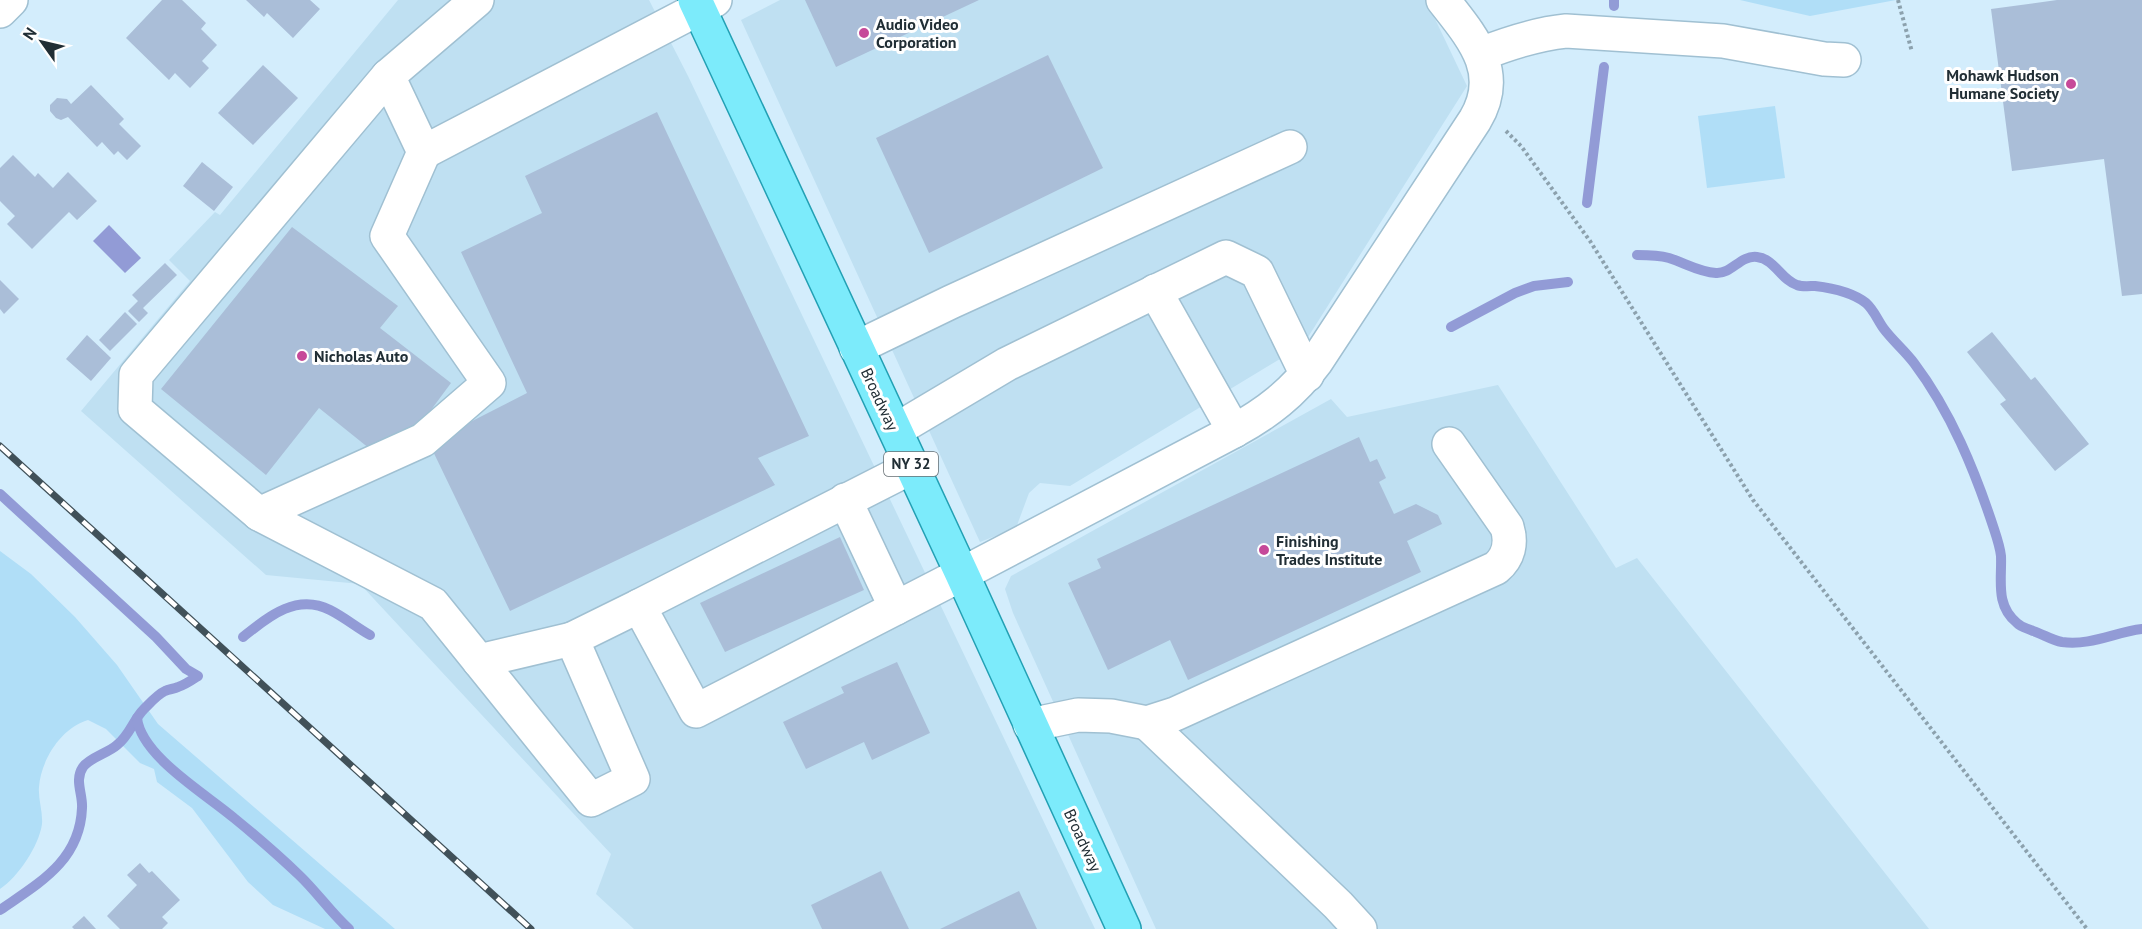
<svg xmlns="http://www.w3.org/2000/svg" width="2142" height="929" font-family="'PT Sans',sans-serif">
<rect width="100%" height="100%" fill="#d3edfc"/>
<!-- built -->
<g fill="#bfe0f2">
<polygon points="398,0 649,0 688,76 1095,929 634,929 596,894 611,854 360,584 266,575 81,411 190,281 169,260 215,212 220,215"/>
<polygon points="780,0 1426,0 1467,86 1303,345 1070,486 1040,483 1029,493 1016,528 980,542 741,20"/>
<polygon points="1498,385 1616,568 1637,558 1929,929 1156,929 1013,613 1005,589 1011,576 1331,399 1347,417"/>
</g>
<!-- green -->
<g fill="#b0def7">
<polygon points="1740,0 1896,0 1810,16"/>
<polygon points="1775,106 1785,178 1707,188 1698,116"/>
<path d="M0 551 31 574 75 617 117 665 158 724 395 929H325L273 905 248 882 192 808 157 782 154 769 140 763 106 729 88 720C61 728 41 760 39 787 38 799 43 812 42 824 39 846 18 877 0 889Z"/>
</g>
<!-- water -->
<polygon fill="#929bd6" points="109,225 141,258 125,273 93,241"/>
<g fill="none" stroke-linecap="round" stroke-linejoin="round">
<!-- stream -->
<g stroke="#929bd6" stroke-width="10">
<polyline points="1614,6 1614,0"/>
<polyline points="1587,203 1604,67"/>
<path d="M1637 255C1648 255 1658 255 1669 258 1685 263 1699 272 1716 273 1732 274 1740 255 1757 257 1775 259 1781 280 1797 285 1802 287 1810 286 1815 286 1832 288 1852 292 1866 303 1874 310 1878 321 1884 329 1893 341 1905 351 1914 363 1951 412 1975 471 1994 529 1997 538 2000 547 2001 556 2002 580 1995 605 2017 623 2022 628 2027 628 2033 631 2043 634 2051 640 2062 642 2091 646 2115 632 2142 629"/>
<polyline points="1451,327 1515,293 1534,286 1568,282"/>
<path d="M0 494 156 637 186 669 198 676C192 680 185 685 178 687 174 689 169 689 165 691 158 694 150 703 144 709 133 720 130 735 117 745 108 753 89 758 83 767 74 780 83 794 82 808 80 861 39 883 0 910"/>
<path d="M243 637C268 617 296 593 330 610 344 617 356 627 370 635"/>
<path d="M137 718C141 756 206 794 234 818 256 836 278 855 299 875 317 892 331 913 349 929"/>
</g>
</g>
<!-- building -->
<g fill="#aabed8">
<polygon points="162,0 182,0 206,23 201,29 217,45 202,61 209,68 190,88 175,73 169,80 126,38"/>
<polygon points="246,0 310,0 320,9 293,38 267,13 264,17"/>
<polygon points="805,0 979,0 836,67"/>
<polygon points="2057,0 2142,0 2142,294 2122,296 2104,159 2012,171 1991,9"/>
<polygon points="1048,55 1103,168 929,253 876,138"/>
<polygon points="263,65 298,98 253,145 218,113"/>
<polygon points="91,85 124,119 119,124 141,146 127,160 118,151 114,155 102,142 97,147 68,117 61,120 56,118 50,111 50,105 57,98 67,99 71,104"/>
<polygon points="657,112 809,436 758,458 775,485 510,611 429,443 527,393 461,252 542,213 525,176"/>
<polygon points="13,155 35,177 38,173 53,188 68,172 97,201 77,220 69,212 32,249 7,224 15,216 0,201 0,168"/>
<polygon points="202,162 233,187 214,211 183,186"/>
<polygon points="292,227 398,306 380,328 451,383 411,437 375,453 319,408 266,475 161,389"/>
<polygon points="165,263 177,275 143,308 148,313 139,322 128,311 138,301 132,295"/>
<polygon points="0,280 19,299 4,314 0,309"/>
<polygon points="125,312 137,324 110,351 99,340"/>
<polygon points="1992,332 2031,380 2035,377 2089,444 2055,471 2000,404 2006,400 1967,352"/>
<polygon points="87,335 111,358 91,381 66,359"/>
<polygon points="1359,437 1370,462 1377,459 1386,478 1379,482 1394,514 1416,504 1438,515 1442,524 1407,541 1421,572 1188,680 1170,640 1108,670 1068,583 1101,568 1097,559"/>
<polygon points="840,537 864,590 725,652 700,603"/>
<polygon points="897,662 930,733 872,760 864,742 806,769 783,722 844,693 841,687"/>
<polygon points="140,863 149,873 152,871 180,900 162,917 168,923 162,929 120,929 107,916 137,885 127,875"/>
<polygon points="881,871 909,929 822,929 811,905"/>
<polygon points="1019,891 1037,929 940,929"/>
<polygon points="84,916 96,929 74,929 72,927"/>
</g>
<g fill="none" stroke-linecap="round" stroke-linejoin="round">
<!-- minor casing -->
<g stroke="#a0c0d2" stroke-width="36">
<g id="minor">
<polyline points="477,0 388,76 424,152 715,0"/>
<polyline points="0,11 11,0"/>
<path d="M1481 54C1509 43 1536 34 1566 31L1723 41 1824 59 1844 60"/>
<polyline points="388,76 136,375 135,409 259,514 423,440 489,383 387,236 424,152"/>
<polyline points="1155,291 1234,431"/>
<polyline points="856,348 951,302 1290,147"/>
<polyline points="896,430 1007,364 1226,257 1257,272 1307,375"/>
<path d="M912 467 639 606 696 711 962 574 1234 431C1267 413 1293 393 1316 362L1475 120C1504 72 1472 37 1443 0"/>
<polyline points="845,500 896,608"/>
<polyline points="259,514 433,604 591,800 633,779 572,639 639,606"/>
<polyline points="479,661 572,639"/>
<polyline points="1147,723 1338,905 1360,929"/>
<path d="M1030 725 1078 715 1111 716 1147 723 1175 714 1496 568C1509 557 1512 543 1507 527L1449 444"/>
</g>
</g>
<!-- major casing -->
<g stroke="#23a0b4" stroke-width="36">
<polyline id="major" points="695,0 962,574 1124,929"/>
</g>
<!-- path -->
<g stroke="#8ca1ad" stroke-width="4" stroke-dasharray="3 3" stroke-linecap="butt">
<polyline points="1898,0 1912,52"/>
<polyline points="1506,131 1521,146 1590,241 1753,500 2087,929"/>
</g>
<!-- minor -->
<use href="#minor" stroke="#fff" stroke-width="33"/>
<!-- major -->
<use href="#major" stroke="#7cebfb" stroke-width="33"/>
<!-- rail casing -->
<g stroke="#415159" stroke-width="7">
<polyline id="rail" points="0,446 531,929"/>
</g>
<!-- rail -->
<use href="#rail" stroke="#fff" stroke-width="4.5" stroke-dasharray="14" stroke-linecap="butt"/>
</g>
<!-- markers -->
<g fill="#c64999" stroke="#fff" stroke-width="2">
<circle cx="864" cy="33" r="6"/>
<circle cx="2071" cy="84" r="6"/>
<circle cx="302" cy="356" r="6"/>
<circle cx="1264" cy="550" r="6"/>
</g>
<g text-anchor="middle" stroke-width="6" stroke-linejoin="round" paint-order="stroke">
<!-- shield labels -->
<rect fill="#fff" stroke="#646d72" stroke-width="1.5" x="884" y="452" width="54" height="24" rx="4.5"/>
<g font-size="15" font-weight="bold" fill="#212e35">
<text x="911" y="469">NY 32</text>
</g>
<!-- poi labels -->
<g font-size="16" font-weight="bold" fill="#212e35" stroke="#fff" text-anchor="start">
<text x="876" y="30">Audio Video<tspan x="876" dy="18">Corporation</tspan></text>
<text x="2059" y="81" text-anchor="end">Mohawk Hudson<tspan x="2059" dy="18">Humane Society</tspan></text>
<text x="314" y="362">Nicholas Auto</text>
<text x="1276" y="547">Finishing<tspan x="1276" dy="18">Trades Institute</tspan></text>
</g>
<!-- street labels -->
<g font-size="16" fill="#212e35" stroke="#fff">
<text transform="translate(880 399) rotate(65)" y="6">Broadway</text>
<text transform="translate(1083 840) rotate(65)" y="6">Broadway</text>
</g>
</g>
<!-- north arrow -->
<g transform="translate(42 42) rotate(304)" stroke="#ffffff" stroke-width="4.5" paint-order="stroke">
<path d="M0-4.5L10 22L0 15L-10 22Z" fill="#212e35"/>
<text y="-9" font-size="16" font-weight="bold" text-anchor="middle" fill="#212e35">N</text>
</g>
</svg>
